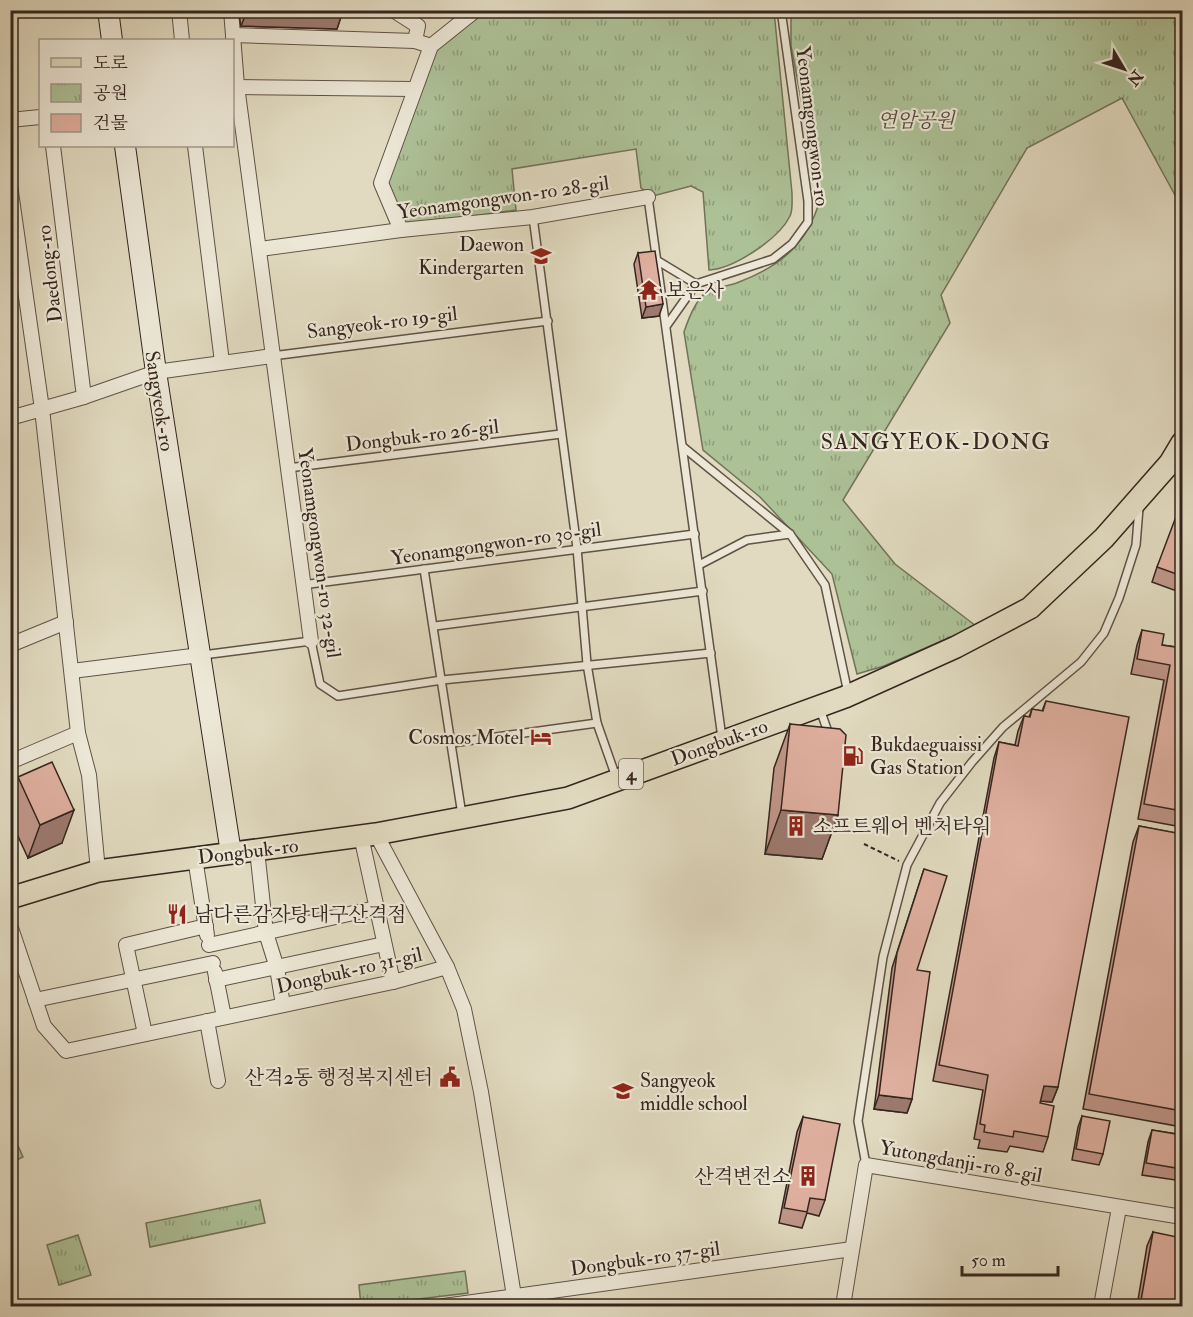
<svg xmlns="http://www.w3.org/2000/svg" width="1193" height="1317" font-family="'IM FELL Double Pica','Noto Serif KR',serif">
<defs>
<pattern id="park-tufts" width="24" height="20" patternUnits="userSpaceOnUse" patternTransform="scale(1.5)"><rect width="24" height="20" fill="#adc197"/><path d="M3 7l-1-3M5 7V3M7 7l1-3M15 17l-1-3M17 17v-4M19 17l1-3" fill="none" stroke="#8e9d7b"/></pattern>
</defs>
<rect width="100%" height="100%" fill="#e1dac0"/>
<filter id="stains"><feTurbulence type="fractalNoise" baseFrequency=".00333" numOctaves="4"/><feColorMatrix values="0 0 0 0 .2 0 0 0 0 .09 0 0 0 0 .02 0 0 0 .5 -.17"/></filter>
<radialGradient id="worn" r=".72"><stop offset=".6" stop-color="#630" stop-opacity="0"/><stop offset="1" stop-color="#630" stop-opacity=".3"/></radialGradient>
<!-- park -->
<g fill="url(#park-tufts)" stroke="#71735a" stroke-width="1.5">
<path d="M484 11H774L792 193C792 200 793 210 790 216 779 239 733 269 709 270L703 192 691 186 653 196 641 188 636 149 512 169 516 210 404 226 385 182 434 49Z"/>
<path d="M791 11H1182V208L1122 98 1027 148 941 295 950 323 843 500 895 564 976 626 884 666 857 674 832 574 760 497 703 450 684 332C688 320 696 299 707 292 715 287 730 286 739 282 781 266 807 244 820 200L791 46Z"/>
<polygon points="11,1130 23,1157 11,1163 10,1163"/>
<polygon points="260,1200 265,1223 150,1247 146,1223"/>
<polygon points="78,1235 91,1275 59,1285 47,1245"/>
<polygon points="465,1271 468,1293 361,1306 359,1285"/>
</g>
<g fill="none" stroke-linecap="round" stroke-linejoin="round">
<!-- lane casing -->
<g stroke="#605246" stroke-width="10">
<g id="lane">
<polyline points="648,197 722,738"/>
<polyline points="533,217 577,548 587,664 597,723 616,777"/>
<polyline points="658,261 696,284 667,325"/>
<polyline points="696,284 773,259 792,244 808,222 808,201 781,10"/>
<polyline points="272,356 548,321"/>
<polyline points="683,447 790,534 825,585 848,693"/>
<polyline points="288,468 561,434"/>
<polyline points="699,565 747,540 790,534"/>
<polyline points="424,569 462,815"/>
<polyline points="302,585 695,534"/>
<polyline points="435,626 703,591"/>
<polyline points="203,655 311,641 320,684 338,696 442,680 711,653"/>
<polyline points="820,709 829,735"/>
<polyline points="452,743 597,723"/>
<polyline points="866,1165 858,1121 883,957 907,865 940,803 972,762 1003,727 1081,662 1104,633 1119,598 1136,545 1139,508"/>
</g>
</g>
<!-- street casing -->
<g stroke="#605246" stroke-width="16">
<g id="street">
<polyline points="179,10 182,40"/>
<polyline points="231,10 237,86 311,641"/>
<polyline points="393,10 418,26 415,41"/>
<polyline points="233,35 415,41 431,46"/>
<polyline points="232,87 414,89"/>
<polyline points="10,120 40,117"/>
<polyline points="53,146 84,397"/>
<polyline points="195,146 222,362"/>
<polyline points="10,185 42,409 78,733 89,775 98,871"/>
<polyline points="401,230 381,183 431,46 476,10"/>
<polyline points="260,249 401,230 533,217 648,197"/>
<polyline points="10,418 84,397 156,372 272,356"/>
<polyline points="10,645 66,622"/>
<polyline points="72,671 200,655"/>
<polyline points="10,762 78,733"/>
<polyline points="376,834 447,967 464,1009 481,1092 514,1296"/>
<polyline points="361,836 393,982"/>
<polyline points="257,850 266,933 277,968 283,1005"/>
<polyline points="195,858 207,935"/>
<polyline points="10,925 44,1026 66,1051 393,982 447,967"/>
<polyline points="209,945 376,908"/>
<polyline points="215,972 224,1017"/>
<polyline points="216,980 384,944"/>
<polyline points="35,1000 213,963"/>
<polyline points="207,1021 218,1081"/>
<polyline points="145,1034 126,945 206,926"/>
<polyline points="444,1306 852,1249"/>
<polyline points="843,1306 866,1165 1182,1217"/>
<polyline points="1101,1306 1119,1208"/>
</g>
</g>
<!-- secondary casing -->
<g stroke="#35251e" stroke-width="22">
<g id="secondary">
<polyline points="108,10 112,40"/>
<polyline points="125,146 156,372 231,853"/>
</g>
</g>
<!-- primary casing -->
<g stroke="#35251e" stroke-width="24">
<polyline id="primary" points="10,898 98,871 376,834 568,798 845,697 956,647 1030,608 1104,538 1170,463 1182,443"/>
</g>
<!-- path -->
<polyline stroke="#35251e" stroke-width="2" stroke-dasharray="4.5 3" stroke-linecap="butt" points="864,844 899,861"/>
<!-- lane -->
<use href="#lane" stroke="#ece7d6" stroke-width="7"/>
<!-- street -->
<use href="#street" stroke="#ece7d6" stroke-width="14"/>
<!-- secondary -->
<use href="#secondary" stroke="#ece7d6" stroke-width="20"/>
<!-- primary -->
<use href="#primary" stroke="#e1dac0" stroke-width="21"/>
</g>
<!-- wall -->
<g fill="#c09689" stroke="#35251e" stroke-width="1.5">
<polygon points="238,10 343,10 337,29 241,26"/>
<polygon points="638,253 659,316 642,318 634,264"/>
<polygon points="1182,516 1182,593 1152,582 1157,567"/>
<polygon points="1142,630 1162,645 1182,648 1182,827 1138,819 1164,680 1131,674 1137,645"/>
<polygon points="1046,701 1058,1087 1052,1102 1041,1101 1040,1103 1048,1137 1043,1152 1010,1146 1007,1152 978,1148 980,1140 974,1139 983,1090 933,1081 994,758 999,742 1015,745 1018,731 1024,716 1029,717 1032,709 1042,711"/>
<polygon points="790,724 838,815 822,859 765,854 774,768"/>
<polygon points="18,777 62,843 28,858 10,819 10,798"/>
<polygon points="1139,826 1182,834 1182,1127 1083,1109 1133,842"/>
<polygon points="924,869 917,970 912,1099 907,1113 874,1109 892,968"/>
<polygon points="1082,1116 1103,1154 1099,1165 1072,1160 1078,1127"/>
<polygon points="803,1117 825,1200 819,1216 807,1213 802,1228 779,1223 797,1132"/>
<polygon points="1152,1130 1182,1135 1182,1181 1142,1175 1148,1142"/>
<polygon points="1153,1232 1182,1306 1137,1306 1147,1246"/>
</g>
<!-- shaded-wall -->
<g fill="#9c7a6f" stroke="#35251e" stroke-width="1.5">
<polygon points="247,11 342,14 337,29 241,26"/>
<polygon points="663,304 659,316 642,318 646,307"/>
<polygon points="74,810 62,843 28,858 40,825"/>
<polygon points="781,810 838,815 822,859 765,854"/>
<polygon points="1044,1086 1058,1087 1052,1102 1038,1101"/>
<polygon points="879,1095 912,1099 907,1113 874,1109"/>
</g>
<!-- building -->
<g fill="#dfaf9f" stroke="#35251e" stroke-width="1.5">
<polygon points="247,10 343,10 342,14"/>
<polygon points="655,251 663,304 646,307 638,253"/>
<polygon points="1177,514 1182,516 1182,576 1157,567"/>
<polygon points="1142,630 1164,634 1162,645 1182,648 1182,811 1144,804 1170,665 1137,659"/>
<polygon points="1046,701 1129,717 1058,1087 1044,1086 1040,1103 1054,1106 1048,1137 1014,1131 1013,1137 984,1132 985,1125 980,1124 988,1075 939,1065 999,742 1018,746 1024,716 1030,717 1032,709 1043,711"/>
<polygon points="790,724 840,729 846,735 838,815 781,810"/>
<polygon points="52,762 74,810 40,825 18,777"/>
<polygon points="1139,826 1182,834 1182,1111 1089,1094"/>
<polygon points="924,869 947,876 917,970 930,972 912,1099 879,1095 897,953"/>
<polygon points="1082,1116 1110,1121 1103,1154 1076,1149"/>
<polygon points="803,1117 840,1124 825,1200 810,1198 807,1212 784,1208"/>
<polygon points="1152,1130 1182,1135 1182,1169 1146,1163"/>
<polygon points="1153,1232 1182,1238 1182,1306 1140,1306"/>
</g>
<!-- icons -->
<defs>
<g id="school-bare" transform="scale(1.62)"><path d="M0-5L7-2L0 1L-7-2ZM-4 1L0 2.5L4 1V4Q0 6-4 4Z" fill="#8f2418" stroke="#ece7d6" stroke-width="2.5" paint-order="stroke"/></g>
<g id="temple-bare" transform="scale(1.62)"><path d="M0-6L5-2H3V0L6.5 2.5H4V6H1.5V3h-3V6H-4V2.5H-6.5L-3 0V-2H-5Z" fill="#8f2418" stroke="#ece7d6" stroke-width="2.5" paint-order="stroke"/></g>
<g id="hotel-bare" transform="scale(1.62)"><path d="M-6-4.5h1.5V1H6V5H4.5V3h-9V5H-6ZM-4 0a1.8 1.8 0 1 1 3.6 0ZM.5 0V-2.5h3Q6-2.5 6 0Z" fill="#8f2418" stroke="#ece7d6" stroke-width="2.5" paint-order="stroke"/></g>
<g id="fuel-bare" transform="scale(1.62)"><path d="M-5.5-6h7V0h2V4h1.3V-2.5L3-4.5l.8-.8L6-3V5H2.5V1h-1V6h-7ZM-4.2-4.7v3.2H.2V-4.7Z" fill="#8f2418" stroke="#ece7d6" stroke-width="2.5" paint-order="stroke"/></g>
<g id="building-bare" transform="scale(1.62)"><path d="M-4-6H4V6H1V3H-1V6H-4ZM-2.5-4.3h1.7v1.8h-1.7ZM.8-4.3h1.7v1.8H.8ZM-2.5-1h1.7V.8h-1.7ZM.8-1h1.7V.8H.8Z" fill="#8f2418" stroke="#ece7d6" stroke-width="2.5" paint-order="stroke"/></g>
<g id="restaurant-bare" transform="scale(1.62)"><path d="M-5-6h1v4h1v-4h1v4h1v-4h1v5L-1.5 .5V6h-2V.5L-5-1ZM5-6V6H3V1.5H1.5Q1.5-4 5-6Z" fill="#8f2418" stroke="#ece7d6" stroke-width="2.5" paint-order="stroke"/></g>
<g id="civic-bare" transform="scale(1.62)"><path d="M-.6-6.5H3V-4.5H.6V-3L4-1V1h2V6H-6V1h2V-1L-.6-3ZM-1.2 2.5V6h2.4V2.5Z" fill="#8f2418" stroke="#ece7d6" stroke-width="2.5" paint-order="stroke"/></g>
</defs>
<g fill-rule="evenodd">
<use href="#school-bare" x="541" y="256"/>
<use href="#temple-bare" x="649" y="290"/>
<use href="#hotel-bare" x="541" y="737"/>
<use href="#fuel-bare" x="853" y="756"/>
<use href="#building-bare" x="796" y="826"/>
<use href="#restaurant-bare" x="177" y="914"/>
<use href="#civic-bare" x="450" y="1077"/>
<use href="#school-bare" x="623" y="1091"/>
<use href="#building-bare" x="808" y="1176"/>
</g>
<g text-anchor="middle" stroke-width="4.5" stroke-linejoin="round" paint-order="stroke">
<!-- shield labels -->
<rect fill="#ece7d6" stroke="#6c5f55" stroke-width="1.5" x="619" y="759" width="24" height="30" rx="4.5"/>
<g font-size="18" font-weight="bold" fill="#35251e">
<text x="631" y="780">4</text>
</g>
<!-- park labels -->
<g font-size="20" font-style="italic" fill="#534c3c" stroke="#ece7d6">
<text x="916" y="127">연암공원</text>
</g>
<!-- street labels -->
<g font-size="20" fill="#35251e" stroke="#ece7d6">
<text transform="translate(813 126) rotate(83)" y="7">Yeonamgongwon-ro</text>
<text transform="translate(503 197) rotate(-8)" y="7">Yeonamgongwon-ro 28-gil</text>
<text transform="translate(49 274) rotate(-97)" y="7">Daedong-ro</text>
<text transform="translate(382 322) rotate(-7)" y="7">Sangyeok-ro 19-gil</text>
<text transform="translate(160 401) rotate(81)" y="7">Sangyeok-ro</text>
<text transform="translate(422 435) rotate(-7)" y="7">Dongbuk-ro 26-gil</text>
<text transform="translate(496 543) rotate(-8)" y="7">Yeonamgongwon-ro 30-gil</text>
<text transform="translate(320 553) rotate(82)" y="7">Yeonamgongwon-ro 32-gil</text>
<text transform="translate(719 742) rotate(-20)" y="7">Dongbuk-ro</text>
<text transform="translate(248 851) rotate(-7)" y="7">Dongbuk-ro</text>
<text transform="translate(349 970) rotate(-13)" y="7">Dongbuk-ro 31-gil</text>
<text transform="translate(961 1161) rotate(10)" y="7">Yutongdanji-ro 8-gil</text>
<text transform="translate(645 1258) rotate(-8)" y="7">Dongbuk-ro 37-gil</text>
</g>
<!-- poi labels -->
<g font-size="20" fill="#35251e" stroke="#ece7d6" text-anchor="start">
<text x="524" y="251" text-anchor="end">Daewon<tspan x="524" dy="23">Kindergarten</tspan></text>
<text x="666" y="297">보은사</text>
<text x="524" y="744" text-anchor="end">Cosmos Motel</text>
<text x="870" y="751">Bukdaeguaissi<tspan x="870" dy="23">Gas Station</tspan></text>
<text x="813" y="833">소프트웨어 벤처타워</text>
<text x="194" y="921">남다른감자탕대구산격점</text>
<text x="433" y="1084" text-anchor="end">산격2동 행정복지센터</text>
<text x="640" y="1087">Sangyeok<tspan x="640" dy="23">middle school</tspan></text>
<text x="791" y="1183" text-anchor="end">산격변전소</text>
</g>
<!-- quarter labels -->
<g font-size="22" letter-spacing="1.5" fill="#35251e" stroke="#ece7d6">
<text x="936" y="449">SANGYEOK-DONG</text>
</g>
</g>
<!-- margin -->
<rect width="1193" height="1317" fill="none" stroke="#e1dac0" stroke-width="36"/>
<rect x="12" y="12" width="1169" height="1293" fill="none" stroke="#35251e" stroke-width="3"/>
<rect x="18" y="18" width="1157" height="1281" fill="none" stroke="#35251e" stroke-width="1.5"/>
<!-- legend -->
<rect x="39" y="39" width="195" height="108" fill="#ece7d6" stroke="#a3998c" stroke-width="1.5"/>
<rect x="51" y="58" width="30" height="9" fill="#e1dac0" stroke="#a3998c" stroke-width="1.5"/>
<text x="93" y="69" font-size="18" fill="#35251e">도로</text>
<rect x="51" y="84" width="30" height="18" fill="url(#park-tufts)" stroke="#a3998c" stroke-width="1.5"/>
<text x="93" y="99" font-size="18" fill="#35251e">공원</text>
<rect x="51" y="114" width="30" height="18" fill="#dfaf9f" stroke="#a3998c" stroke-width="1.5"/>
<text x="93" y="129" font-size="18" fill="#35251e">건물</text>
<!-- north arrow -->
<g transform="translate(1124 69) rotate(129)" stroke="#ece7d6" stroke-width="4.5" paint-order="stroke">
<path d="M0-4.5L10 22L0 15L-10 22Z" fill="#35251e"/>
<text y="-9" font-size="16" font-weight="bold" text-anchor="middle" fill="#35251e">N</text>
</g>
<!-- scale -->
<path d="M962 1266v9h96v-9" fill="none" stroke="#35251e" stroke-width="3"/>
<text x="971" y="1266" font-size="18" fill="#35251e" stroke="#ece7d6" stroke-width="4.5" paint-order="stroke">50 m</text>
<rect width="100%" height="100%" filter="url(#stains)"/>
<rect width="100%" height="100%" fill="url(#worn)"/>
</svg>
